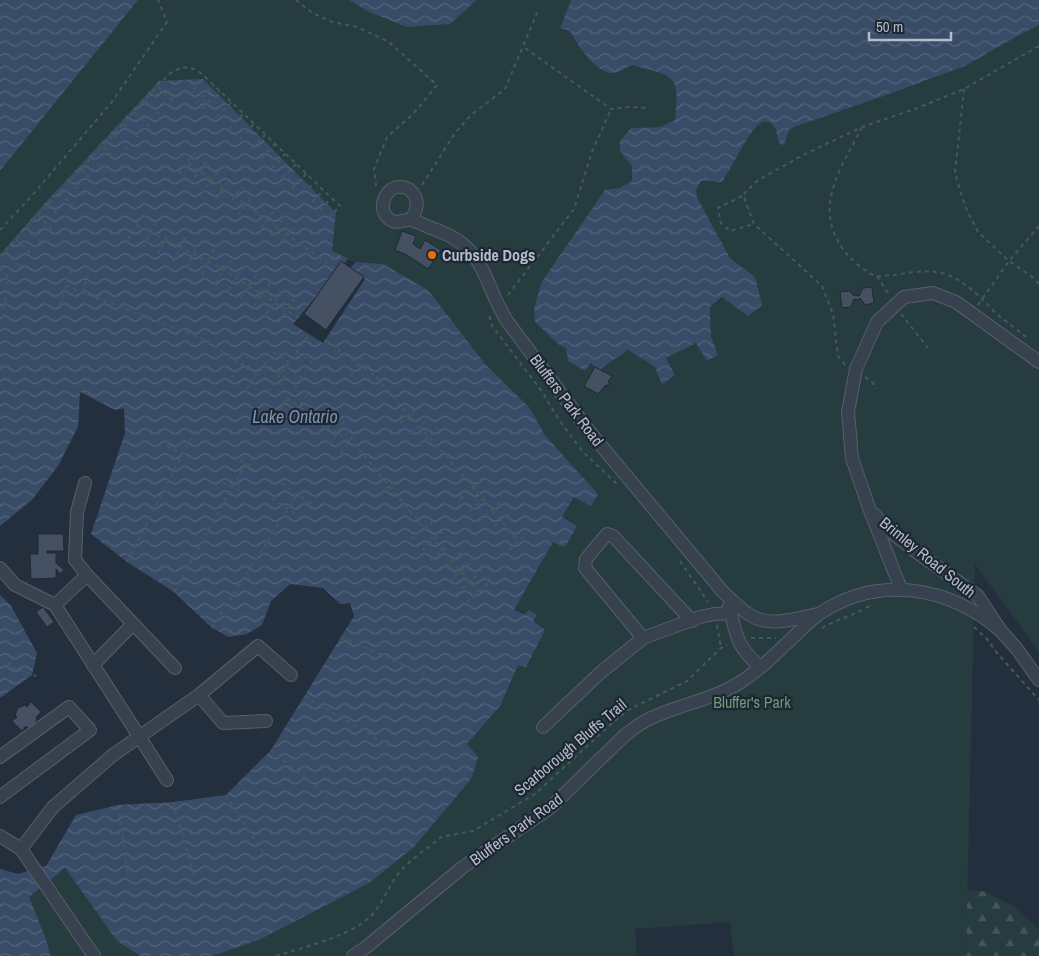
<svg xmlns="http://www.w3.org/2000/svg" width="1039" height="956" font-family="'Archivo Narrow',sans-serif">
<defs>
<pattern id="forest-firs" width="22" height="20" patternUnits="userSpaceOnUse" patternTransform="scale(1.25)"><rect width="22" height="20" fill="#263c3f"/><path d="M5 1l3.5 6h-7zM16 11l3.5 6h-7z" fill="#435659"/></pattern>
<pattern id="water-waves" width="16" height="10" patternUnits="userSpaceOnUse" patternTransform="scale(1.25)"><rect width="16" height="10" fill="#394c67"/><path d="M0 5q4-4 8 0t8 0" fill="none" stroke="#53647b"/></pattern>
</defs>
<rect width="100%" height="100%" fill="#242f3e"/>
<!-- forest -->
<polygon fill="url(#forest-firs)" points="934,886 987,892 1013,906 1039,929 1039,956 853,956"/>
<!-- green -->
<g fill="#263c3f">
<path d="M138 0H349L367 11 450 24 477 0H571L560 28 570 31 576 43 614 73 632 65C675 77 680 72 675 120L660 127 631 128 620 151 632 166V181L619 188 558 344 566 348 585 370 591 363 599 370 628 350 655 367 662 385 675 375 666 358 696 343 718 355 711 336 710 307 755 277 730 258 697 197 696 190 701 181C709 179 715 183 722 182 731 170 751 125 763 122 770 121 772 125 776 129L777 136 784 145 789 130 794 127 875 99 1039 25V652L975 564 966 956H734L730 922 635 929 637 956H212L259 940 467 744 500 706 518 665 533 621 536 615 514 610 553 541 576 526 561 518 575 497 598 494 545 435 529 407 383 264 356 262 331 251 332 238 159 81 42 206 0 255V171Z"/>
<polygon points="65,868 117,941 140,956 51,956 45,936 29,897"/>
</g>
<!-- water -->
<g fill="url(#water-waves)">
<polygon points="0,0 138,0 0,171"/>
<polygon points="349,0 477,0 450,24 407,27 367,11"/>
<path d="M571 0H1039V25L1014 38 965 66 875 99 794 127 789 130 784 145 780 144 777 136 776 129C772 124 770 121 763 122 751 125 731 170 722 182 714 183 709 179 701 181L696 190 697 197 730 258 755 277 762 305 748 316 722 297 710 307 711 336 718 355 707 361 696 343 666 358 675 375 662 385 655 367 628 350 599 370 591 363 585 371 568 361 566 348 558 344 535 322 534 309 541 283 605 190 619 188 632 181V166L620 151V141L631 128 660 127 675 120C680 72 674 77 632 65 627 67 620 72 614 73 597 75 577 45 570 31L560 28Z"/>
<polygon points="203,79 336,213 332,251 356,262 383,264 428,290 485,364 529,407 545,435 598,494 591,506 574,497 562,517 577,526 565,547 553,542 514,610 525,614 529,610 537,615 533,621 545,630 526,667 518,665 500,706 467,744 478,757 471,779 414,847 369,883 259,940 212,956 140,956 117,941 65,868 29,897 45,936 51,956 0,956 0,869 18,874 46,866 76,815 118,805 173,802 226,795 271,750 354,616 350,603 340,604 323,588 290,584 271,601 262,625 247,634 229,637 212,628 174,592 127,562 91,534 125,433 124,408 115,410 80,392 78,427 58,466 32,500 0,526 0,255 42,206 159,81"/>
<polygon points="0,595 11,606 37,653 32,675 0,698"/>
</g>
<!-- pier -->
<polygon fill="#242f3e" points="348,259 356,262 348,270 365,279 323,343 293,324"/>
<!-- building -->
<g fill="#455162" stroke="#1f2835">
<polygon points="402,231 416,236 413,244 420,249 425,240 441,250 428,269 407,255 395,250"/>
<polygon points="341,261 364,277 326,330 304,314"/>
<polygon points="872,287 874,303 865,305 860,298 858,300 854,299 851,307 842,308 840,292 849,291 854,296 855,295 859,296 863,288"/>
<polygon points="595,367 612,376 608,382 610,383 609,386 606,385 598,394 584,386"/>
<polygon points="38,534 63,534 64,551 47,551 47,553 56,553 56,563 64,570 60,574 56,569 56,578 31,579 30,554 38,554"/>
<polygon points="43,607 54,622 47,627 36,612"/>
<polygon points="31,702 41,712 36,717 37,718 35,725 28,728 26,726 22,731 12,721 17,717 15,715 18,708 25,705 27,707"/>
</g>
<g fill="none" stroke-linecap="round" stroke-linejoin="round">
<!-- minor casing -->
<g stroke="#565f6c" stroke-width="14">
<g id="minor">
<path d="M410 220C427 200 408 180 392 189 383 195 379 210 388 218 397 226 401 219 410 220 414 220 426 226 431 228 487 246 481 279 507 321L589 431 723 592C732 600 740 609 750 615 769 628 797 618 819 614"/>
<polyline points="85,483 77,512 75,560 87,575"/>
<polyline points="875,515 887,529 915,551 978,596 1001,631 1017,649 1039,680"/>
<polyline points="0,568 15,585 55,605"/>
<polyline points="901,589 869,508 852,458 848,412 856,369 877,322 904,297 933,293 956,302 1039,362"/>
<path d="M729 606C737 636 735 644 760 667"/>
<polyline points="643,638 585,568 586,559 607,534 613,536 692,621"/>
<polyline points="93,665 133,624"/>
<polyline points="199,695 223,723 266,721"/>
<polyline points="543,727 600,673 643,638 700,617 714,614 731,613"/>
<polyline points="0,757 69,707 90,730 0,797"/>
<polyline points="167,780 55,605 87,575 175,668"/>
<polyline points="0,836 21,849 53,807 113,755 199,695 258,646 291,675"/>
<polyline points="21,849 94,956"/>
<path d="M353 956 365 948 463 867 550 808 625 735C632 730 639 724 647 720 678 704 716 700 745 679 760 669 775 655 788 642 798 633 808 622 819 614 878 574 949 586 1001 631"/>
</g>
</g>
<!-- path -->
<g stroke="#44595c" stroke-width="2" stroke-dasharray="4 4" stroke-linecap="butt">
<polyline points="296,0 311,12 332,22 357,27 389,42 437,85 413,114 387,137 374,169 376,186 378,188"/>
<polyline points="525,48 611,109 630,107 648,108"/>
<polyline points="158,87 174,102"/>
<polyline points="964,89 955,173 965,206 978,232 1009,261 1031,276 1039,284"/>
<polyline points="188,95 205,77"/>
<polyline points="145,100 161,116"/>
<polyline points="196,103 214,85"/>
<polyline points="202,109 220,91"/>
<polyline points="135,112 149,126"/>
<polyline points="217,117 232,102"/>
<polyline points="124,124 139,138"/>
<path d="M862 127C840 170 811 209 846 253 851 260 868 274 876 276 881 277 887 275 892 275 910 273 930 268 948 275 964 281 978 295 990 307 1000 318 1014 327 1026 337"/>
<polyline points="229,129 243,114"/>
<polyline points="114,135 128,150"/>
<polyline points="240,139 254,124"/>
<polyline points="103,147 117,161"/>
<polyline points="252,149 265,135"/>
<polyline points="92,158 106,173"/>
<polyline points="262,158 275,144"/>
<polyline points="188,163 338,271"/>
<polyline points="272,168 285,154"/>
<polyline points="81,169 95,184"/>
<polyline points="179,174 196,151"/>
<polyline points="282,178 296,164"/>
<polyline points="69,181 87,198"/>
<polyline points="190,184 208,160"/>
<polyline points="422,185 455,133 471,115 505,89 537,13"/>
<polyline points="292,188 306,174"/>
<polyline points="59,193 74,207"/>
<polyline points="201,194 220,169"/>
<polyline points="303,194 315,182"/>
<polyline points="742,196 718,208 721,223 730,231 754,224"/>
<polyline points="216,199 230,179"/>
<polyline points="312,202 323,191"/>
<polyline points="48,205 63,219"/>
<polyline points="227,207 242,187"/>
<polyline points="320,210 331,198"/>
<polyline points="38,215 52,229"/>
<polyline points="238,215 253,195"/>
<polyline points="329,218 340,206"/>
<polyline points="251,221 263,204"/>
<polyline points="136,225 217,266 299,318"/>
<polyline points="27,228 41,242"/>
<polyline points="261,228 273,212"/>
<polyline points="0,230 29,199 111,103 167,22 158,0"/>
<polyline points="271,236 283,219"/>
<polyline points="16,239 30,253"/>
<polyline points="128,239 144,212"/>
<polyline points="281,242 292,228"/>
<polyline points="143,247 158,219"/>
<polyline points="291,249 297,242"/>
<polyline points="6,252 20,266"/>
<polyline points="158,254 172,226"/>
<path d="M0 256 169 74C181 66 190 65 202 74L341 207"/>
<polyline points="173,262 187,234"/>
<polyline points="0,268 7,276 3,319"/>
<polyline points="187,268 201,242"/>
<polyline points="202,274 214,249"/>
<polyline points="877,276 889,295"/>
<polyline points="215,283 231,260"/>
<polyline points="66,286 206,340 257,375 265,363 296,386 287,398 355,445 478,592"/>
<polyline points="228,290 244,267"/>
<polyline points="82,292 88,275"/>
<polyline points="508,295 574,209 592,152 611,109"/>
<polyline points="241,298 257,274"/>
<polyline points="60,305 72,268"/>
<polyline points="978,305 1009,261 1039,226"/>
<polyline points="254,306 270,283"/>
<polyline points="266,314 282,291"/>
<polyline points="901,314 928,348"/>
<polyline points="490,316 490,322 493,327 543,393 559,420 583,452 617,484"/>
<polyline points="279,322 294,299"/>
<polyline points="325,340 375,376 474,488 518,541"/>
<polyline points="273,352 289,362"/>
<polyline points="297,352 313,363"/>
<polyline points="845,365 838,356 833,314 822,286 754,224 743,195 757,181 803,155 862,127 915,109 964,89 1039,46"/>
<polyline points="287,366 302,378"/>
<polyline points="352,374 365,354"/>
<polyline points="865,377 873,383 876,389"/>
<polyline points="232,378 251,351"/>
<polyline points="247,388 256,376"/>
<polyline points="268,392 309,334"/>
<polyline points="280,410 287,398"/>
<polyline points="291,418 308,394"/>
<polyline points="400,423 418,407"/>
<polyline points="410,434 429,418"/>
<polyline points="317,435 333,412"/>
<polyline points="329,444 345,420"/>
<polyline points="419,445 438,428"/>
<polyline points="167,446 195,460"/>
<polyline points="341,453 358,429"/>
<polyline points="233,456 255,468"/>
<polyline points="222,482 243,492"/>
<polyline points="281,483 313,505"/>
<polyline points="380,494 399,478"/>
<polyline points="272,498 303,519"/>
<polyline points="460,499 485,478"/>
<polyline points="470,511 493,490"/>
<polyline points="479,521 502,500"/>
<polyline points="488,532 511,511"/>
<polyline points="412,539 437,518"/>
<polyline points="422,550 446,529"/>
<polyline points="509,550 527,533"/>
<polyline points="431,561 455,539"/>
<polyline points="680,561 708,602"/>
<polyline points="127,562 196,428"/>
<polyline points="440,571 463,550"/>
<polyline points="449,582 472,561"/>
<polyline points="174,592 246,463"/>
<polyline points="456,594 482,571"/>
<polyline points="467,602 490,582"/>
<polyline points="717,625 721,648"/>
<polyline points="974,627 987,639 997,653 1039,700"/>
<polyline points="212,628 297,495"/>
<path d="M822 628C837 619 856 615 871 605"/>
<polyline points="341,637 427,675"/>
<polyline points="751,638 776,638"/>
<polyline points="10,662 8,666 36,676"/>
<polyline points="305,696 391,747"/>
<polyline points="271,750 328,797"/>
<polyline points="226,795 264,854"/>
<polyline points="173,802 195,879"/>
<polyline points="118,805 128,875"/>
<path d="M276 956C304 947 351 936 371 916 382 905 387 889 396 877 405 863 423 852 436 841L441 837 473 831 535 794 609 726 628 710 687 681 721 648 727 645"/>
</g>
<!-- minor -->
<use href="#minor" stroke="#38414e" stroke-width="12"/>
</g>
<!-- markers -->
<circle fill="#e8710a" stroke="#1d2633" stroke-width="2" cx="432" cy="255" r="5"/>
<g text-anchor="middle" stroke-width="4.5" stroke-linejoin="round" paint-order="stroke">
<!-- poi labels -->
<g font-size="16" font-weight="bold" fill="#b4bcc9" stroke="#1d2633" text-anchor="start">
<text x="442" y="261">Curbside Dogs</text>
</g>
<!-- street labels -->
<g font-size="16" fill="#b4bcc9" stroke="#1d2633">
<text transform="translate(567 400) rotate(53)" y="6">Bluffers Park Road</text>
<text transform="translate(928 557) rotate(39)" y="6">Brimley Road South</text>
<text transform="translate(570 747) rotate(-40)" y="6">Scarborough Bluffs Trail</text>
<text transform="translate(516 829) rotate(-36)" y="6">Bluffers Park Road</text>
</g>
<!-- park labels -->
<g font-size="16" fill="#6b9a76" stroke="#1d2633">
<text x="752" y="708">Bluffer's Park</text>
</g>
<!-- water labels -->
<g font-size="18" font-style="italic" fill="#7c92b1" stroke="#1d2633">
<text x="295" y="423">Lake Ontario</text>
</g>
</g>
<!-- scale -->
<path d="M869 32v8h82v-8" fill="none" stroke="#b4bcc9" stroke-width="2.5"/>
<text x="876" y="32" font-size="15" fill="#b4bcc9" stroke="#1d2633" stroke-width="4" paint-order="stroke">50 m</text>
</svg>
